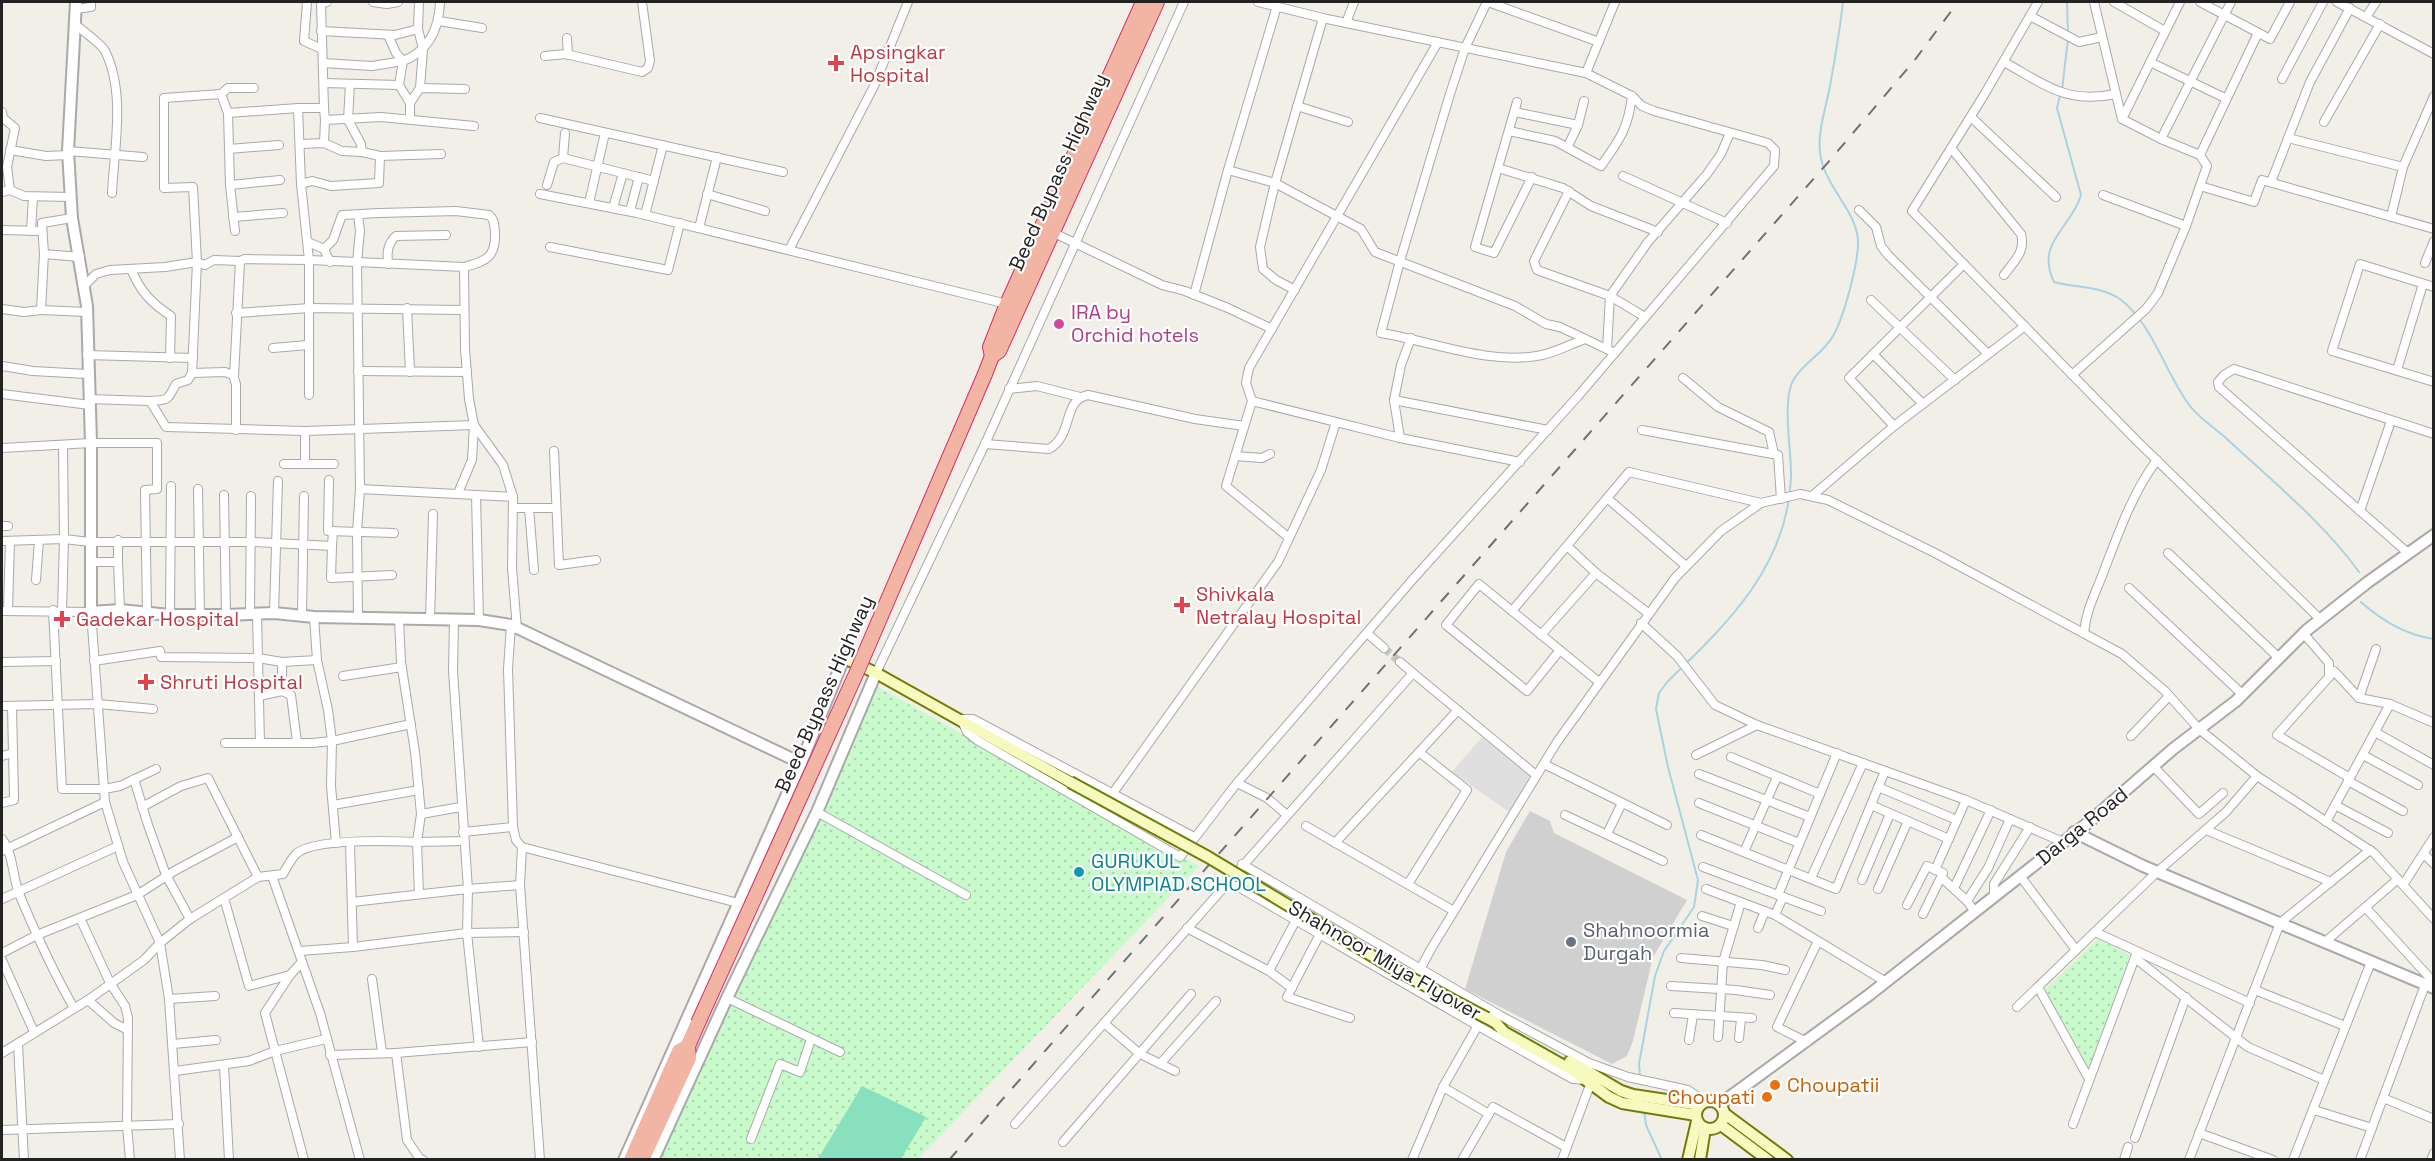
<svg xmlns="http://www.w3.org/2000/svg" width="2435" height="1161" font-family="'Space Grotesk',sans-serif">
<defs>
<pattern id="park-dots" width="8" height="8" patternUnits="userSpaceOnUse" patternTransform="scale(1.5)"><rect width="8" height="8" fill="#c8facc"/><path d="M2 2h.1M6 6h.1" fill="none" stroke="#acd6af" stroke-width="1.8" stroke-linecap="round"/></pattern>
</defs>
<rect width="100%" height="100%" fill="#f2efe9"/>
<!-- residential -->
<polygon fill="#e0dfdf" points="1482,737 1530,776 1509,812 1452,772"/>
<!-- religious -->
<polygon fill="#d0d0d0" points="1530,811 1550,821 1554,833 1687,900 1653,957 1633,1041 1627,1056 1612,1064 1465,989 1506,852"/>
<!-- park -->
<g fill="url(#park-dots)">
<polygon points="867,681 1199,866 918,1159 659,1160"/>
<polygon points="2098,939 2130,955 2089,1068 2045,990"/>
</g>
<!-- pitch -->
<polygon fill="#88e0be" points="862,1086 926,1117 901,1159 818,1159"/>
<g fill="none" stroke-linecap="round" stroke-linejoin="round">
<!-- stream -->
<g stroke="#aad3df" stroke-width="2">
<polyline points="2067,2 2068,33"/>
<polyline points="2062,90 2068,39"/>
<path d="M2060 95 2057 108 2081 195C2071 229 2035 242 2054 282 2076 288 2101 286 2120 299 2153 324 2165 373 2190 406 2199 418 2215 428 2227 439 2270 479 2325 524 2359 572"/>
<path d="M2361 602C2381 620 2406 635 2434 639"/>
<path d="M1640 1077 1639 1064 1655 976 1664 951 1694 907 1698 880 1668 767 1656 709 1659 693 1668 681C1728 623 1787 567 1791 478 1792 452 1781 400 1794 379 1803 363 1824 353 1833 336 1844 317 1859 261 1858 240 1856 213 1831 191 1823 166 1814 139 1825 113 1830 86 1835 58 1840 30 1843 2"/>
<polyline points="1644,1109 1646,1125 1662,1160"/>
</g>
<!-- minor-tunnel -->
<polyline stroke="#c8c6c1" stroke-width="8" stroke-dasharray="8 4" stroke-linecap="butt" points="1384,648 1400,662"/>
<!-- minor casing -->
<g stroke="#a9a9a9" stroke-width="10">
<g id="minor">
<polyline points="307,2 304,41 322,49"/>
<polyline points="373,2 387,4 398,2"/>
<path d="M1487 2 1465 48 1450 94 1400 261 1381 333C1431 341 1491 366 1542 355 1556 352 1571 344 1585 339"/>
<polyline points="1488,2 1599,42"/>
<polyline points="2038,2 1984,95 1912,211 2137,441 2320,619"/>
<polyline points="2094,2 2122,119"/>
<polyline points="2114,2 2165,31"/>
<polyline points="2200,2 2270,39 2290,2"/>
<polyline points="2337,2 2434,54"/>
<polyline points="75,9 91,7 91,2"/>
<polyline points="2030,16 2079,42 2102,37"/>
<polyline points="2366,17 2376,2"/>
<polyline points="439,21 482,28"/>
<path d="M74 23C81 30 102 44 105 51 126 92 114 150 112 193"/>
<polyline points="1346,23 1354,2"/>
<polyline points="418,29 419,2"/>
<polyline points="321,31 395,35 418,29 423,49 420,88"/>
<polyline points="388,35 396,53 403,61"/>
<polyline points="567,38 568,55"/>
<polyline points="545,56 566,54 642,72 648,68 650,61 642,2"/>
<path d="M2004 62C2046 85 2065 104 2116 94"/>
<polyline points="2150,62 2225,98"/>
<polyline points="323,63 372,66 403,61"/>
<polyline points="1586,73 1615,2"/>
<polyline points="2282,79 2323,2"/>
<polyline points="324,83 399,85"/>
<polyline points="221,94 228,88 254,88"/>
<polyline points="1517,102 1475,247 1494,253 1532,177"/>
<polyline points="410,103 420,88 465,89"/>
<polyline points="1297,106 1348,122"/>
<polyline points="298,108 301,184 309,260 357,262 360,489 357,532 358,617"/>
<polyline points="324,108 325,120 381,117 474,126"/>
<polyline points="2,112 3,118 15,128 7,167 10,190 2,192"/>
<polyline points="1515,112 1578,125"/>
<polyline points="228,113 298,108 324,108 321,4 327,2"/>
<polyline points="1971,117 2056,197"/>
<polyline points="540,118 783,172"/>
<path d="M410 119V103L399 85 403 61C429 51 439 28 440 2"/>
<polyline points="2122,119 2180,2"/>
<polyline points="2122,119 2161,139 2200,155 2207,166 2200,186"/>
<polyline points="2324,122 2380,24"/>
<path d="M1509 131 1555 141 1601 166C1620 139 1628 129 1632 96"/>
<polyline points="2288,138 2403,167 2391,217"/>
<polyline points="2161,139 2231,2"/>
<polyline points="324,143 325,120"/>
<polyline points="300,144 324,143 342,151 362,152"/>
<polyline points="1568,146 1578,125 1584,101"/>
<path d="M1951 148 2021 234C2026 252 2014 261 2004 275"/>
<polyline points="229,149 279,145"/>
<polyline points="10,150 46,156 68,155"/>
<polyline points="68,151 143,157"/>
<polyline points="2200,155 2258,33"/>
<polyline points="380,156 441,154"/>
<polyline points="563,158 565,133"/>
<polyline points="2403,167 2434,96"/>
<polyline points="1498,168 1563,188 1591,206 1658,232"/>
<polyline points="1228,170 1275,183 1361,229 1375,252 1515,306 1546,324 1560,327 1615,353"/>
<polyline points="1623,176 1727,223"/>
<polyline points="2271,182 2310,82 2350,8"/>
<polyline points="301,184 312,181 331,186 379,183 380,156 362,152 361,144 348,120 350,84"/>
<polyline points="230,185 280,180"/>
<polyline points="547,185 554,162 563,158 654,181"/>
<polyline points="10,190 24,196 70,197"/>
<polyline points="1569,191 1534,261 1537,270 1610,296 1645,317"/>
<polyline points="540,194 637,213 1007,304"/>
<polyline points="707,194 765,211"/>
<polyline points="2103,195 2186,226 2200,186 2254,202 2262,180 2434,229"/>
<polyline points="589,203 605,133"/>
<polyline points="613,208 623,173"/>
<polyline points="1859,210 1876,227 1881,246 1888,255 1988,354"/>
<polyline points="630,211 639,177"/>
<polyline points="358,215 360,231 357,262 464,267 465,349 469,399 474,425 472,460 458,493"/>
<polyline points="645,215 663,145"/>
<polyline points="233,217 283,213"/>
<polyline points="72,218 42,223 44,254 41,310 87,312"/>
<polyline points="699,228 717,157"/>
<polyline points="2,230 42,231"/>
<polyline points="31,231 33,197"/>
<polyline points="1052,232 1162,285 1185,291 1228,308 1272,329"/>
<polyline points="308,242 324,249 330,262"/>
<polyline points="550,247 668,270 680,223"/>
<path d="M324 249 333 240 342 215 379 213 456 211 489 215C495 220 494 225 495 232 496 258 486 261 464 267"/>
<polyline points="789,250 874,86 908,2"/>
<polyline points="44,254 80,257"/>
<polyline points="2425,263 2434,241"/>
<path d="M388 264C387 253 387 244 396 236L446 235"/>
<path d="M131 269C140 291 151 303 171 316L170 358"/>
<polyline points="83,287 96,274 110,270 165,267 197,262 193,187 164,188 164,98 221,94 228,113 230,185 235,231"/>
<polyline points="2434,287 2360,264 2332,351 2434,382"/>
<polyline points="1295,290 1276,280 1263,269 1260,247 1275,183 1323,18"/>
<polyline points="1194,295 1228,170 1277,6"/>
<polyline points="1871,300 1955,380"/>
<polyline points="407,308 410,372"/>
<polyline points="2,309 24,312 41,310"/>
<polyline points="236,313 310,308 463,310"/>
<polyline points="273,348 308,345"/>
<polyline points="1607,349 1610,296 1648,242 1707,174 1721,154 1730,133"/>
<polyline points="1873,354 1923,404"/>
<polyline points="87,355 193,358"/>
<polyline points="2,366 33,371 87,374"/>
<polyline points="2397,370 2423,284"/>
<polyline points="358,371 467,372"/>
<polyline points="2072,375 2146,309 2158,293 2186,226"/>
<polyline points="234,377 240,261 245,259 309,260 309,395"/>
<polyline points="1683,378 1718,407 1769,432 1774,454"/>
<polyline points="1009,389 1037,386 1080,397"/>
<polyline points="2,394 90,405"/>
<polyline points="89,399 150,401 166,427 305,431 474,425 503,465 513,497 512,568 517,629"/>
<polyline points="1394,400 1548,430"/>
<path d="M150 401C170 400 167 400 176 384L188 380 192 373"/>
<polyline points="1252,401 1400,438 1520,462"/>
<polyline points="1894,426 1849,378 1964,264"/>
<polyline points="236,430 236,384 233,375 225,372 192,373 197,262 205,265 214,260 240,261"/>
<polyline points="1642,430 1778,455 1781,499"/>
<polyline points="305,431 305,464"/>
<polyline points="1400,438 1394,400 1401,365 1411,338"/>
<path d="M985 444 1049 449C1074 435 1062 400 1088 395L1195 419 1244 426"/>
<polyline points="63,446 64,539 90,542 252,542 332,546 333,531"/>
<polyline points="2,448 91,443 157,443 157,489 145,490 147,611"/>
<polyline points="554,451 559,565 596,560"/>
<polyline points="1235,456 1262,458 1270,454"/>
<polyline points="284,464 334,464"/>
<polyline points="329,480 328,531 394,533"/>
<polyline points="198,489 200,615"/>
<polyline points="360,489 476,495 479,620"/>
<polyline points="224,495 226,615"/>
<polyline points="476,495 513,497"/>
<polyline points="1812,496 1894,426 2025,326"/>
<polyline points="1607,498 1686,566"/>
<polyline points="513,508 556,508"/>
<polyline points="529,508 534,570"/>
<polyline points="2360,511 2391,421"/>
<polyline points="2,526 8,526"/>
<polyline points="1288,537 1226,486 1252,401 1246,383 1249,368 1438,42"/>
<polyline points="118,540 118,562"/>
<polyline points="2,541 64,539 62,611"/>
<polyline points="332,546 331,578 392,575"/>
<polyline points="1567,546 1596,573 1648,613"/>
<polyline points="2168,553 2279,658"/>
<polyline points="2408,553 2219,387 2218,382 2224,375 2234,369 2434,434"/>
<polyline points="90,562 118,562 120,610"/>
<polyline points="36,580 39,540"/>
<polyline points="2129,588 2242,694"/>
<polyline points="8,610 10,541"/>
<polyline points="53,610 62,789 104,789 120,786 156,769"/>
<polyline points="2,611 91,612 105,802 123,862 160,943 169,999 180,1160"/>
<polyline points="1512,611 1629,472 1761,503"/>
<polyline points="274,613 278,481"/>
<polyline points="250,614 251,496"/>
<polyline points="257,614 260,743"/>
<polyline points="170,615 171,486"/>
<polyline points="302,615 304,496"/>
<polyline points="314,617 317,660 328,710 332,741 331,786 336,843"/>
<polyline points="430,619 433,514"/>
<polyline points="1641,623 1677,656 1715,705 1757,725 1966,800 2063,842"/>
<polyline points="511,625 508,669 513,827 516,840 522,847 520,885 540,1160"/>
<path d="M2084 633C2086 611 2094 596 2102 576 2117 537 2132 493 2157 460"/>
<polyline points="1368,634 1384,648"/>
<polyline points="2304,634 2329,663 2329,677 2334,671 2359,698 2390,704 2434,723"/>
<polyline points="1541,635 1596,573"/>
<polyline points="1560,650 1527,691 1446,625 1479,584 1599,682"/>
<polyline points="94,661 160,651 161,657 258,658 282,662 317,660"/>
<polyline points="2,662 56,661"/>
<polyline points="1400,662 1413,673"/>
<polyline points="876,673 985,444 1184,2"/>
<polyline points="343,676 402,667"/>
<polyline points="2329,677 2277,735 2350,778"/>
<polyline points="282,691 291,695 297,742"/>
<polyline points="259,696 282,691 282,662"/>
<polyline points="2359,698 2376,649"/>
<polyline points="2,706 98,704 153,709"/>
<polyline points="12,707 13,753"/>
<polyline points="2375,732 2434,765"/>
<polyline points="2131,736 2169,696"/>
<polyline points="225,743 312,743 332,741 411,724"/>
<polyline points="1696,755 1757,725"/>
<polyline points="2363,755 2418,785"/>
<polyline points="2,756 13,753 14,796 14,800 2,803"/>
<polyline points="1731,757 1820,794"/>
<polyline points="1544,764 1667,825"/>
<polyline points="2153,766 2199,814 2223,793"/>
<polyline points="1699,774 1810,817"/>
<polyline points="134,779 148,825 166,875 190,919"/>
<polyline points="2348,781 2403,811"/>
<polyline points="1237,783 1267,798 1287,815"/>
<polyline points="1878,787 1957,820"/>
<polyline points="1113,793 1278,562 1321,470 1336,422"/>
<polyline points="1699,803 1799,843"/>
<polyline points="333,805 419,790"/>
<polyline points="1871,805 1949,839"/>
<polyline points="2335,805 2388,833"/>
<polyline points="142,807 181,786 208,778 258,877"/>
<polyline points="817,812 966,895"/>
<polyline points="421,814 461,807"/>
<polyline points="1565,815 1663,861"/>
<polyline points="2326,822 2390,704"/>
<polyline points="1306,826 1454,911"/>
<polyline points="2206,830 2331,882"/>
<polyline points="463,832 513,827"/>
<polyline points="1607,834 1622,803"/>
<polyline points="1701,835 1836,889 1885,771"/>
<polyline points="1194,837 973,719 961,719 967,732 977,740 1180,857 1237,783 1414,578 1579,395 1774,166 1775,150 1768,143 1654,111 1642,106 1632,96 1586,73 1327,19 1258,2"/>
<path d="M2 839C14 855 12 877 20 896 36 934 53 972 74 1008"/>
<polyline points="350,843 353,947"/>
<polyline points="1335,843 1458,710"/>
<polyline points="522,847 738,903"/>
<polyline points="2,851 105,802"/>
<polyline points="1744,852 1777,777"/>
<polyline points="2424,854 2434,864"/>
<polyline points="1242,864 1501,1016 1589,1063 1628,1077 1688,1090 1704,1101"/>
<polyline points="1703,867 1821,911"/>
<polyline points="1935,870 1966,800"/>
<polyline points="272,876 320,1013 360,1160"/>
<polyline points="2020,876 2076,950"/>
<polyline points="1811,878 1863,763"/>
<polyline points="1942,878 1967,901 1975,912"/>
<polyline points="1862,880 1890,814"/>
<path d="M1228 881C1343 947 1457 1016 1573 1079L1585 1080"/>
<polyline points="1408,884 1467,790 1419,752"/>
<polyline points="2403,885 2434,837"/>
<polyline points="1954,888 1991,810"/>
<polyline points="1706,889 1775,915 1783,897"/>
<polyline points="1878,889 1908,821"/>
<polyline points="419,894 417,842 464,841"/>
<polyline points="1778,895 1837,753"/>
<polyline points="1994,897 1994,884 2030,827"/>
<polyline points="224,898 249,986 290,975"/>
<polyline points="2,899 118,846"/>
<polyline points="1967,901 1988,868 2010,819"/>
<polyline points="352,902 468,889 520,885"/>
<polyline points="1907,905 1927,866 1943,873 1923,914"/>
<polyline points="2366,908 2429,977 2429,986"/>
<polyline points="1775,915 1886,982"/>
<polyline points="1702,916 1733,926"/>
<polyline points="80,918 110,983 125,1006 128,1018 127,1126 130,1160"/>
<polyline points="1187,928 1269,971 1292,988"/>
<polyline points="1758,928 1765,911"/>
<polyline points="2095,932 2250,1003"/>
<polyline points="1320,934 1287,997 1350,1018"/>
<polyline points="2325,942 2398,879"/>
<polyline points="300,951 353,947 467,933 468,889 453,671 454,620"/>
<polyline points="2,953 37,935 137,895 176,870 238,837"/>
<polyline points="1681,958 1762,965 1785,970"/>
<polyline points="2135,958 2248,1047 2324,1080"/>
<polyline points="2,960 34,1032"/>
<polyline points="302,962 290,975 265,1013 304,1160"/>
<polyline points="1269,971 1296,920"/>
<polyline points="372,979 382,1052"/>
<polyline points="1411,986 1431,949 1557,742 1675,578 1721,531 1761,503 1800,494 1828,500 1937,554 2122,654 2165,691 2199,729 2257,776 2374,853 2434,919"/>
<polyline points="1671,986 1736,990 1770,995"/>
<polyline points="2038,987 2089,1079"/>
<polyline points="2255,990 2345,1026"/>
<polyline points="727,998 840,1052"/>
<polyline points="169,999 215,996"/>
<polyline points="88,1000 114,1023 128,1030"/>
<polyline points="2017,1007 2157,872 2226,812 2257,776"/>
<polyline points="1674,1013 1752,1018"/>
<polyline points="1104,1023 1140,1054 1175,1071"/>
<polyline points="1718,1037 1723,962 1741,902"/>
<polyline points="1739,1038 1741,1019"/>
<polyline points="1689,1040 1693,1015"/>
<polyline points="1807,1042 1777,1027 1818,941"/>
<polyline points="18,1044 24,1160"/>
<polyline points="173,1044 216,1040"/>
<polyline points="479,1047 467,933 524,932"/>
<path d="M2 1053 88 1000 144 960 160 943 190 919 258 877 283 874C287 867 291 859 296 854 313 838 393 841 417 842L421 814 415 752 401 662 399 619"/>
<polyline points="330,1055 396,1053"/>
<polyline points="1160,1064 1216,1001"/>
<polyline points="224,1066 229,1160"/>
<polyline points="175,1071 249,1061 275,1051 326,1039"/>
<polyline points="1443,1087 1489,1114"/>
<polyline points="2383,1098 2434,1119"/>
<polyline points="2314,1110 2372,1128"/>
<polyline points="1015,1124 1413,673 1536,775"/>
<polyline points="2073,1124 2137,952"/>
<polyline points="2,1130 179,1124"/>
<polyline points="2199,1133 2273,1160"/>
<polyline points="2135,1138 2186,997"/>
<polyline points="751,1139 780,1064 800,1072 811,1039"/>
<polyline points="1063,1142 1191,994"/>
<polyline points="423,1160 420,1159 407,1140 396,1053 532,1042"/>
<polyline points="1412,1160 1443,1087 1477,1027"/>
<polyline points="1462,1160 1493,1107 1566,1147"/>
<polyline points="1562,1160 1590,1085"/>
<polyline points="2124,1160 2128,1147"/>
<polyline points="2189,1160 2280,923 2370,850"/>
<polyline points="2293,1160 2371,962"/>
<polyline points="2360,1160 2425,985"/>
<polyline points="2431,1160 2434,1153"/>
</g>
</g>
<!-- tertiary casing -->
<g stroke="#a9a9a9" stroke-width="14">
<g id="tertiary">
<polyline points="76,2 68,151 72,218 87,306 91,443 91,612 120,610 170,615 226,615 274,613 314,617 479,620 511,625 801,763"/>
<polyline points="2074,832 2143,866 2434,988"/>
<polyline points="1720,1104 1869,995 2089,822 2173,749 2236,701 2307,630 2368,582 2434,535"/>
<polyline points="624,1160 801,763 844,658"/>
<polyline points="653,1160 727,998 817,812 876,673"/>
</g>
</g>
<!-- secondary casing -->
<g stroke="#707d05" stroke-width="14">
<g id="secondary">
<polyline points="844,658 876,673 1070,782"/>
<polyline points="1487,1018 1496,1023 1504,1032 1575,1072 1609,1097 1622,1103 1696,1115"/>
<polyline points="1570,1061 1621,1091 1633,1095 1700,1105"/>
<circle cx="1710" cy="1115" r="14"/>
<polyline points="1725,1114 1787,1160"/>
<polyline points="1721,1125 1768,1160"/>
<polyline points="1688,1160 1697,1121"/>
<polyline points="1700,1160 1705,1128"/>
</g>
</g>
<!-- trunk casing -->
<g stroke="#dc2a67" stroke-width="16">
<g id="trunk">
<polyline points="992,356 990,347 1007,304 1143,2"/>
<polyline points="985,374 992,356 999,351 1157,2"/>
<polyline points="631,1160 679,1051 688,1046"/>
<polyline points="642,1160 689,1058 688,1046 698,1023"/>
</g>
</g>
<!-- minor -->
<use href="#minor" stroke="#fff" stroke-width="8"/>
<!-- tertiary -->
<use href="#tertiary" stroke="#fff" stroke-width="10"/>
<!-- secondary -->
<use href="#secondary" stroke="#f7fabf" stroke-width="10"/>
<!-- trunk -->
<use href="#trunk" stroke="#f2b4a3" stroke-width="14"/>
<!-- rail -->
<polyline stroke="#707070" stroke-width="2" stroke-dasharray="12 12" stroke-linecap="butt" points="949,1160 1831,159 1914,61 1958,2"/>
<!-- secondary-bridge casing -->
<g stroke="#707d05" stroke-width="14" stroke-linecap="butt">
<polyline id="secondary-bridge" points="1070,782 1208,857 1394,969 1487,1018"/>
</g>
<!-- trunk-bridge casing -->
<g stroke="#dc2a67" stroke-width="16" stroke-linecap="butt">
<polyline id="trunk-bridge" points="698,1023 856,674 985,374"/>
</g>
<!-- secondary-bridge -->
<use href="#secondary-bridge" stroke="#f7fabf" stroke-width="10"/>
<!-- trunk-bridge -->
<use href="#trunk-bridge" stroke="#f2b4a3" stroke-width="14"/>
</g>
<!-- markers -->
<g fill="#e0444e" stroke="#fff" stroke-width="2">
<path d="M833 54h6v6h6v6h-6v6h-6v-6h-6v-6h6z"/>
<path d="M1179 596h6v6h6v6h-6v6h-6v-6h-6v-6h6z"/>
<path d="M59 610h6v6h6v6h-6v6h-6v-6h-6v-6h6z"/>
<path d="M143 673h6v6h6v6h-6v6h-6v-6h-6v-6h6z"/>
</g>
<circle fill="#d1479c" stroke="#fff" stroke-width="2" cx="1059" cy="324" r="6"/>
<circle fill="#0f9aa8" stroke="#fff" stroke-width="2" cx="1079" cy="872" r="6"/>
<circle fill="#6b7280" stroke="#fff" stroke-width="2" cx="1571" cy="942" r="6"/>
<g fill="#e8710a" stroke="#fff" stroke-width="2">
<circle cx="1775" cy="1085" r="6"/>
<circle cx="1767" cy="1097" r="6"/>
</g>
<g text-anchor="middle" stroke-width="4.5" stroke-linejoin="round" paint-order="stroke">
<!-- health labels -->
<g font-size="20" fill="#be3a42" stroke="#fff" text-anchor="start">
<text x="850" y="59">Apsingkar<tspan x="850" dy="23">Hospital</tspan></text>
<text x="1196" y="601">Shivkala<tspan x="1196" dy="23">Netralay Hospital</tspan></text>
<text x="76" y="626">Gadekar Hospital</text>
<text x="160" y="689">Shruti Hospital</text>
</g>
<!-- street labels -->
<g font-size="20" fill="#222" stroke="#fff">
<text transform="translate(1058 172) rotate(-66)" y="7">Beed Bypass Highway</text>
<text transform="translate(824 694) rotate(-66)" y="7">Beed Bypass Highway</text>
<text transform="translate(2082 826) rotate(-39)" y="7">Darga Road</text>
<text transform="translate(1385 960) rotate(30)" y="7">Shahnoor Miya Flyover</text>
</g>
<!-- hotel labels -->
<g font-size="20" fill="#b23c85" stroke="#fff" text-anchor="start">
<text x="1071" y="319">IRA by<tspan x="1071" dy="23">Orchid hotels</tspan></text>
</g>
<!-- culture labels -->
<g font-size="20" fill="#0d838f" stroke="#fff" text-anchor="start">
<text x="1091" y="868">GURUKUL<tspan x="1091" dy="23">OLYMPIAD SCHOOL</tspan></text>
</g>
<!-- worship labels -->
<g font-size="20" fill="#5b616d" stroke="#fff" text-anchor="start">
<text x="1583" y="937">Shahnoormia<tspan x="1583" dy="23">Durgah</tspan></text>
</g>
<!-- food labels -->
<g font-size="20" fill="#c56008" stroke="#fff" text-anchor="start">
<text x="1787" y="1092">Choupatii</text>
<text x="1755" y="1104" text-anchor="end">Choupati</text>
</g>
</g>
<!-- border -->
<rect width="2435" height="1161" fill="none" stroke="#222222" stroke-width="6"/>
</svg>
